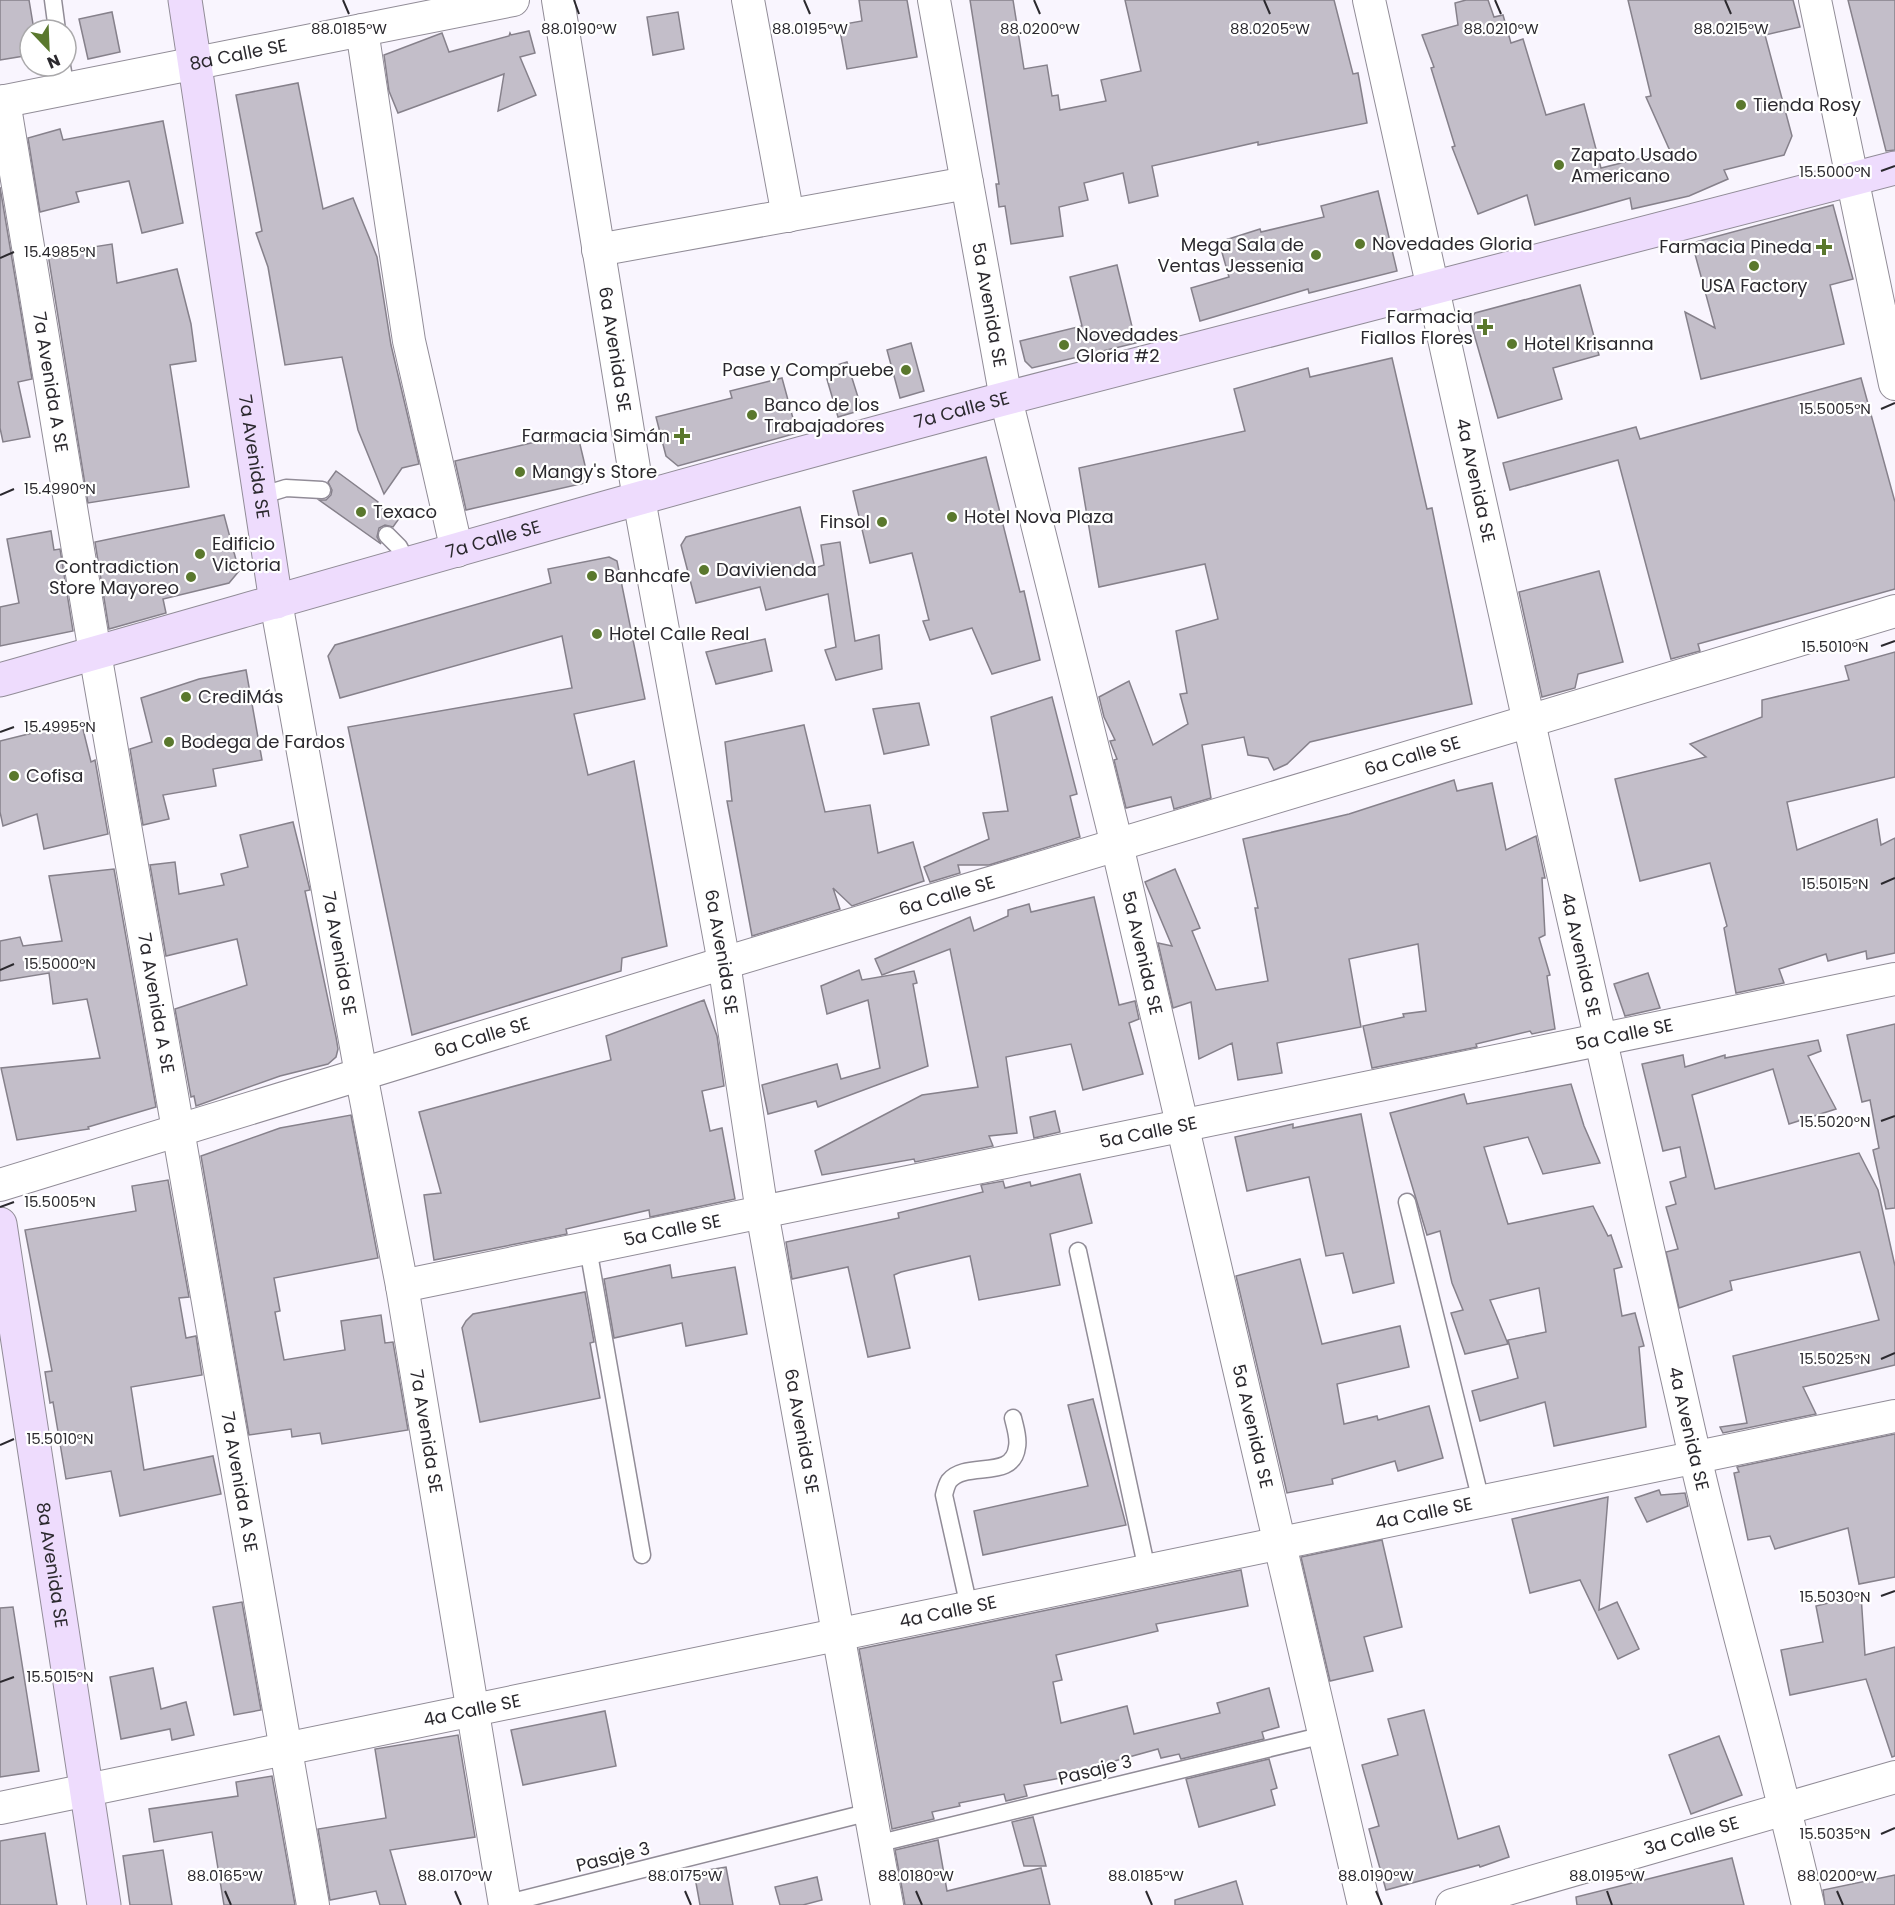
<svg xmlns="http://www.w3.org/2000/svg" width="1895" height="1905" font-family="Poppins,sans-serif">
<rect width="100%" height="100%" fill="#f9f5fe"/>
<!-- building -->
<g fill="#c3bec9" stroke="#86818b" stroke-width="1.5">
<polygon points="0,0 29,0 34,30 30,30 30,55 0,60"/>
<polygon points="859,0 907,0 917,57 847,69 839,25 862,21"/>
<polygon points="970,0 1013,0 1024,69 1047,65 1052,96 1058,95 1060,110 1106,101 1101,80 1141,71 1125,0 1334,0 1353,74 1358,73 1367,123 1258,145 1258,142 1152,166 1158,196 1129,203 1123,173 1084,183 1088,200 1059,207 1063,236 1011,244 1005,206 999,207 996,184 999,184"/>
<polygon points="1466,0 1488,0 1494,17 1503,15 1511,43 1523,39 1546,115 1584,104 1601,168 1670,151 1646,97 1651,96 1628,0 1793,0 1800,27 1765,35 1792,136 1784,155 1724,170 1728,179 1689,196 1632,209 1630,198 1535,225 1527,195 1478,214 1452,147 1455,146 1431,68 1434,67 1422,35 1458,25 1455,3"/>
<polygon points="1848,0 1895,0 1895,150 1886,151"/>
<polygon points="112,12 120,52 88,59 79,19"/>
<polygon points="678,12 684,49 653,55 647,17"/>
<polygon points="529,31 535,53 520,57 536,95 498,111 504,74 398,113 389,91 384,55 442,33 449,52 509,36 510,33 511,35"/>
<polygon points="298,83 323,209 353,198 377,257 391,345 419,464 402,468 384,494 358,430 342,357 285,365 268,267 256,233 262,231 236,95"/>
<polygon points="163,121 183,223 142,233 129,181 76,192 79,202 40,212 28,138 60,129 63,140"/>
<polygon points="0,187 32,379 18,382 30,437 3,442 0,428"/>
<polygon points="1378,191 1397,271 1309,293 1308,289 1200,321 1191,288 1229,277 1219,242 1260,229 1261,232 1324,217 1321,206"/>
<polygon points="1833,205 1853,279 1830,285 1844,344 1701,379 1685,312 1715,328 1692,243"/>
<polygon points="112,244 117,283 177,269 191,324 196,361 170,365 189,487 88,503 48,254"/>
<polygon points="1117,265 1136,343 1032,368 1025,361 1020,341 1082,326 1070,277"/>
<polygon points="1580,285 1599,355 1553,368 1562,399 1498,418 1470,320 1475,313"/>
<polygon points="911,343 924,391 900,398 887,350"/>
<polygon points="1392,358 1427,509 1432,508 1472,704 1310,742 1287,764 1274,770 1268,758 1248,755 1244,737 1202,745 1211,798 1174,809 1171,797 1126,808 1114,760 1117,759 1110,741 1115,740 1104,717 1099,697 1129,681 1153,745 1188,724 1180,694 1187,693 1176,631 1218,619 1205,564 1099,587 1079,468 1245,431 1234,389 1308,368 1310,377"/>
<polygon points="847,362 862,410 838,417 824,369"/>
<polygon points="782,378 797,433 678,466 666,456 656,417 732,398 730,391"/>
<polygon points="1861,378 1895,502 1895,589 1698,644 1700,651 1671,659 1618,460 1510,490 1503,463 1636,427 1640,439"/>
<polygon points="577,432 589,482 466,510 455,461"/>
<polygon points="986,457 1020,592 1024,591 1040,660 992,674 972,628 930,640 923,621 929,620 912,553 870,563 853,491"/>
<polygon points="336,471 378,502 377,504 398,520 393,527 385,525 379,528 377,537 381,544 319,500 326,500 331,495 332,490 328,482"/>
<polygon points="800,507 815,568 824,565 821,545 840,542 855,641 879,635 882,669 836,680 825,650 836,647 828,594 766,610 760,587 696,603 681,545 686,537"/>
<polygon points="224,515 239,571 229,583 163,599 166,613 109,629 95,542"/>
<polygon points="51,531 54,550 60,549 73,631 0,646 0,607 19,603 7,539"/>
<polygon points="609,557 617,561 645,699 574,714 588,775 634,761 667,946 622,958 621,971 412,1035 348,727 572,688 562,636 340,698 328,656 335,645 551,583 548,569"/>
<polygon points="1599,571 1623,662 1578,674 1575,688 1542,697 1519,592"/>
<polygon points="765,639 772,671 716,684 706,652"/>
<polygon points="1895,652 1895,777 1787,802 1797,850 1877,819 1881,845 1895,838 1895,953 1867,959 1866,951 1828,961 1826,954 1779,969 1784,983 1736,993 1724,928 1727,926 1710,863 1640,881 1615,779 1706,757 1690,744 1762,717 1762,700 1849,680 1845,666"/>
<polygon points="246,670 262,760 213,769 216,786 163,795 169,819 143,825 130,749 152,742 141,698 199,679"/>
<polygon points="1052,697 1077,794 1070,796 1080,837 989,865 958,865 960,873 930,882 924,867 989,839 983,813 1008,811 991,717"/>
<polygon points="919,703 929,745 884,754 873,709"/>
<polygon points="81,721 91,762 95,760 108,834 44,849 37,814 3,826 0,812 0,741"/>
<polygon points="804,725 825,812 870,805 878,853 913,842 924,881 852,906 833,888 840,909 752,936 727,801 732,801 725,742"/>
<polygon points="1454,780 1457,791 1492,783 1506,850 1536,836 1545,878 1542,878 1545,935 1539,938 1550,975 1547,976 1555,1029 1532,1034 1530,1031 1476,1044 1477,1047 1372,1068 1363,1026 1404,1017 1403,1014 1426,1011 1418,944 1349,959 1361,1027 1277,1043 1282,1073 1238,1080 1232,1043 1199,1059 1191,1002 1173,1008 1158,943 1172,946 1145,882 1175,869 1200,928 1192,931 1216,990 1268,981 1255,908 1258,908 1243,839 1349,814"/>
<polygon points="293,822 310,890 305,891 336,1037 338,1049 336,1057 328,1064 280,1076 196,1106 194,1096 191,1097 175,1009 247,985 237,939 166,956 150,865 175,862 179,894 224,885 221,874 248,867 240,835"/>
<polygon points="114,869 156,1107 88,1127 89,1129 17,1140 1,1068 100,1058 87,999 53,1004 49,973 0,981 0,941 20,937 23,946 62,941 49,876"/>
<polygon points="1094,897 1119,1005 1135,1001 1139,1019 1129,1023 1143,1074 1083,1090 1071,1044 1006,1057 1017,1133 989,1136 993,1146 915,1162 914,1159 822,1175 815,1151 922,1095 978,1087 950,949 882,975 875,959 970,917 974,931 1008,916 1008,910 1029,904 1031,912"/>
<polygon points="859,970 862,980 914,971 917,983 913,984 928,1066 818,1107 816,1101 768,1114 762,1085 837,1064 841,1079 880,1068 868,1000 827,1014 821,986"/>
<polygon points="1648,973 1660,1008 1625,1016 1614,984"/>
<polygon points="704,1000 717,1036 724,1086 702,1091 710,1131 722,1128 735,1199 650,1217 649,1210 566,1229 567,1234 434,1260 424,1195 441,1193 419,1112 611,1060 606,1036"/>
<polygon points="1895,1024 1895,1208 1886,1209 1873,1150 1879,1148 1870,1100 1862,1102 1847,1035"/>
<polygon points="1818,1040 1821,1051 1808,1056 1836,1109 1789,1124 1773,1069 1692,1095 1715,1189 1859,1153 1878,1190 1895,1266 1895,1365 1803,1387 1816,1414 1723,1433 1720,1427 1747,1423 1733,1356 1879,1320 1860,1252 1730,1281 1732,1290 1679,1308 1666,1252 1678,1249 1666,1207 1676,1204 1670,1182 1686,1177 1680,1147 1663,1151 1642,1064 1683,1055 1685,1067 1725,1055 1725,1058"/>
<polygon points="1571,1084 1584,1126 1600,1163 1543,1174 1528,1137 1484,1147 1508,1224 1593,1206 1608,1236 1611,1235 1622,1267 1614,1269 1622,1316 1635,1313 1644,1346 1639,1347 1646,1427 1554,1446 1545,1402 1480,1421 1472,1391 1518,1378 1508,1340 1546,1332 1539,1288 1490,1300 1508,1344 1465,1354 1451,1313 1463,1310 1452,1283 1440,1231 1427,1235 1390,1113 1464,1094 1467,1104"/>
<polygon points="1055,1111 1060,1132 1034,1138 1030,1117"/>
<polygon points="1361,1114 1394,1283 1353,1293 1343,1253 1326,1256 1309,1177 1247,1191 1235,1137 1293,1124 1293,1128"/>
<polygon points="351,1115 378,1258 274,1278 280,1311 275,1312 284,1360 345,1350 341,1321 381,1315 385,1343 393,1342 408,1430 322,1444 320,1433 292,1437 291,1429 249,1435 201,1156 280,1128"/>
<polygon points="1080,1174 1092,1223 1050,1234 1060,1285 979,1300 970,1256 901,1272 894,1275 910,1348 868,1357 848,1267 792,1279 786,1242 899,1218 898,1213 983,1192 981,1185 1003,1181 1005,1188 1030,1182 1031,1186"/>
<polygon points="168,1180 189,1297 179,1298 186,1338 196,1336 202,1375 131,1387 144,1470 213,1456 221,1494 120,1516 111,1471 66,1479 53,1402 50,1403 45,1372 52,1371 25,1230 136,1211 132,1186"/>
<polygon points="1300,1259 1322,1344 1400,1326 1409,1367 1337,1384 1344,1424 1377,1416 1378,1420 1429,1406 1443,1458 1398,1471 1395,1461 1332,1479 1333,1484 1287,1493 1236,1276"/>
<polygon points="670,1265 672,1278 735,1267 747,1334 686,1346 682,1323 614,1338 604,1279"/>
<polygon points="585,1292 594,1342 590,1343 600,1398 480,1422 462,1328 466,1321 473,1314"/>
<polygon points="1093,1399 1126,1525 983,1555 974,1511 1088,1486 1068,1405"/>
<polygon points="1895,1434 1895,1577 1859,1584 1848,1528 1775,1549 1770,1536 1748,1540 1734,1473 1739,1472 1737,1467"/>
<polygon points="1659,1490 1661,1495 1685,1493 1688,1506 1647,1522 1635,1498"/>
<polygon points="1608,1497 1599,1610 1617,1602 1639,1649 1618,1659 1580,1580 1530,1593 1512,1519"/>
<polygon points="1382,1540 1402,1627 1364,1637 1373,1671 1330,1681 1301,1557"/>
<polygon points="1241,1570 1248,1606 1156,1624 1158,1631 1056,1655 1062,1680 1053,1682 1061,1723 1127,1706 1134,1734 1220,1713 1217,1703 1269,1688 1279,1727 1262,1732 1264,1739 1181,1759 1179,1754 1161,1758 1158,1749 1071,1773 1071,1776 1024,1785 1027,1796 1006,1801 1004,1794 959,1803 960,1806 932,1812 934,1819 892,1829 859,1649"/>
<polygon points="1861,1595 1865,1655 1895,1647 1895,1756 1892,1757 1866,1679 1790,1695 1781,1650 1823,1642 1816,1606"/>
<polygon points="242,1602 261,1710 234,1715 213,1607"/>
<polygon points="13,1607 39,1771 0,1777 0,1608"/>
<polygon points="153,1668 161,1709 186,1702 194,1735 172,1740 170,1729 121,1739 110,1677"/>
<polygon points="1424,1710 1458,1839 1499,1826 1509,1857 1480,1867 1479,1865 1386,1890 1369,1829 1379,1826 1362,1765 1398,1755 1388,1719"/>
<polygon points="605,1711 616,1766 523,1785 511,1730"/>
<polygon points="458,1735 475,1837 390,1850 406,1905 380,1905 376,1891 330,1900 318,1829 386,1818 375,1749"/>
<polygon points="1719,1736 1742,1795 1691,1814 1669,1755"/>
<polygon points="1269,1759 1277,1788 1271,1790 1275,1805 1199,1827 1186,1779"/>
<polygon points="272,1776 295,1905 224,1905 212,1832 154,1842 149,1809 238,1796 236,1782"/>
<polygon points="1033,1817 1046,1866 1024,1866 1012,1822"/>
<polygon points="45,1833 57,1905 0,1905 0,1841"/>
<polygon points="938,1840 947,1891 1041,1868 1050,1905 905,1905 895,1850"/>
<polygon points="163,1850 172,1905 130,1905 123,1856"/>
<polygon points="1732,1858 1744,1905 1577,1905 1576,1897"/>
<polygon points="726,1867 733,1905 700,1905 694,1872"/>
<polygon points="1895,1875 1895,1905 1825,1905 1823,1890"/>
<polygon points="817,1877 822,1900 803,1905 780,1905 775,1887"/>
<polygon points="1236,1881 1243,1905 1175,1905 1175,1900"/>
</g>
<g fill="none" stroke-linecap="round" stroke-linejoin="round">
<!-- lane casing -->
<g stroke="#918c97" stroke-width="19">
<g id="lane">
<polyline points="53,0 57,30"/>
<polyline points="62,66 66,89"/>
<polyline points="260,496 286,488 322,490"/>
<polyline points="387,535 399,547 408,564"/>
<polyline points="1407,1202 1481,1501"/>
<polyline points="588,1248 642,1555"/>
<polyline points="1078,1251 1147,1570"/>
<path d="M969 1607 944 1495C945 1491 947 1484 949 1481 966 1460 1013 1481 1017 1447 1019 1438 1015 1427 1013 1418"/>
<polyline points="876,1844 1324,1735"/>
<polyline points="504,1904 870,1812"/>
</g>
</g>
<!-- street casing -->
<g stroke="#918c97" stroke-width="34">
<g id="street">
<path id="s1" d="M558 0 639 499 724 963 762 1212 887 1905"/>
<polyline points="748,0 788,216"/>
<path id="s2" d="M934 0 1006 399 1117 845 1364 1905"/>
<path id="s3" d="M1369 0C1477 483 1581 966 1693 1448 1728 1601 1773 1752 1808 1905"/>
<polyline points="1815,0 1895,384"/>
<polyline points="362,30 409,341 457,551"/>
<path id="s4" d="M4 101 95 653 313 1905"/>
<path id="s5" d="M0 102 513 0"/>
<polyline points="598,250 967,183"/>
<path id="s6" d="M276 602 361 1074 402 1286 505 1905"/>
<path id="s7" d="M0 1185 724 963 1895 611"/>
<path id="s8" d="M402 1286 1895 979"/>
<path id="s9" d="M0 1808 1895 1416"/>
<path id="s10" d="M1452 1905 1895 1777"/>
</g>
</g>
<!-- secondary casing -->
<g stroke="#918c97" stroke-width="35">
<g id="secondary">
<path id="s11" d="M185 0 276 602"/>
<path id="s12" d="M0 680C335 585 670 487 1007 398 1303 321 1599 246 1895 168"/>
<path id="s13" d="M0 1224 104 1905"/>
</g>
</g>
<!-- lane -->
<use href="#lane" stroke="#fff" stroke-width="16"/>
<!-- street -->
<use href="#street" stroke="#fff" stroke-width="32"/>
<!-- secondary -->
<use href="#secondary" stroke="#eedcfd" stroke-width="33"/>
</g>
<!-- ticks -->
<path fill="none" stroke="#2b292e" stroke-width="2" d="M343 0 349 14M574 0 579 14M804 0 810 14M1034 0 1040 14M1264 0 1270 14M1495 0 1501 14M1725 0 1731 14M1881 171 1895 166M0 258 14 252M1881 409 1895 403M0 495 14 489M1881 646 1895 641M0 732 14 727M1881 884 1895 878M0 970 14 964M1881 1121 1895 1116M0 1207 14 1202M1881 1359 1895 1353M0 1445 14 1439M1881 1596 1895 1591M0 1682 14 1677M1881 1834 1895 1828M225 1891 231 1905M455 1891 461 1905M685 1891 691 1905M916 1891 922 1905M1146 1891 1152 1905M1376 1891 1382 1905M1607 1891 1612 1905M1837 1891 1843 1905"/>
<!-- markers -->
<g fill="#5a782d" stroke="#fff" stroke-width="2">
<circle cx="1741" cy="105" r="6"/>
<circle cx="1559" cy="165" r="6"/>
<circle cx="1360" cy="244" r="6"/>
<path d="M1821 238h6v6h6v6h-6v6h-6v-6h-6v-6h6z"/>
<circle cx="1316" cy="255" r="6"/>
<circle cx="1754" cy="266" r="6"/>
<path d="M1482 318h6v6h6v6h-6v6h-6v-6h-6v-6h6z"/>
<circle cx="1512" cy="344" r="6"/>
<circle cx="1064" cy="345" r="6"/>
<circle cx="906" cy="370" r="6"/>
<circle cx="752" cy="415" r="6"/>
<path d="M679 427h6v6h6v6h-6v6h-6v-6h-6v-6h6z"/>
<circle cx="520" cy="472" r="6"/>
<circle cx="361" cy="512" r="6"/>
<circle cx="952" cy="517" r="6"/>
<circle cx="882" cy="522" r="6"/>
<circle cx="200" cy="554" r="6"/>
<circle cx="704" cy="570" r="6"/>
<circle cx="592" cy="576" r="6"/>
<circle cx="191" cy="577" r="6"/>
<circle cx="597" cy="634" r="6"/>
<circle cx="186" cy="697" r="6"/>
<circle cx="169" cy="742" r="6"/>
<circle cx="14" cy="776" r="6"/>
</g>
<g text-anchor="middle" stroke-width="4.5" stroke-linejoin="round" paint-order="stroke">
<!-- street labels -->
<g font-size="18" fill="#2b292e" stroke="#fff">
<text dy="6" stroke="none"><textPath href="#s5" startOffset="243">8a Calle SE</textPath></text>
<text dy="6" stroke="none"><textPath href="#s2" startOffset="310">5a Avenida SE</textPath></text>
<text dy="6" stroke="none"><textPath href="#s1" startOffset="354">6a Avenida SE</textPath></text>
<text dy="6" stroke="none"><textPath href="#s4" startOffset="285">7a Avenida A SE</textPath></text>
<text dy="6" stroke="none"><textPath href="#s12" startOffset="999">7a Calle SE</textPath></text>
<text dy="6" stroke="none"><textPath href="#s11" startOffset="462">7a Avenida SE</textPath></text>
<text dy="6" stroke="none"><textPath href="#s3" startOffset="492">4a Avenida SE</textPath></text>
<text dy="6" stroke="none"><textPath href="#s12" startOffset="513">7a Calle SE</textPath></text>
<text dy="6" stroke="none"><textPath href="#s7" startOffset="1476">6a Calle SE</textPath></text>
<text dy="6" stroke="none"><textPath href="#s7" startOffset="990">6a Calle SE</textPath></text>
<text dy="6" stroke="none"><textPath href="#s6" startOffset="357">7a Avenida SE</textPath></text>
<text dy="6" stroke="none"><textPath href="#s1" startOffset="966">6a Avenida SE</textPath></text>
<text dy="6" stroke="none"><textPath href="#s2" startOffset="976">5a Avenida SE</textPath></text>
<text dy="6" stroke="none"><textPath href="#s3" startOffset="978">4a Avenida SE</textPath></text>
<text dy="6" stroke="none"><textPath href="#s4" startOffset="915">7a Avenida A SE</textPath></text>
<text dy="6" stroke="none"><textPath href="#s8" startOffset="1248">5a Calle SE</textPath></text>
<text dy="6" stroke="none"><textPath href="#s7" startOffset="504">6a Calle SE</textPath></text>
<text dy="6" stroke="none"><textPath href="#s8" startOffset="762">5a Calle SE</textPath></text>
<text dy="6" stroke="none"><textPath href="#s8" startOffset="276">5a Calle SE</textPath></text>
<text dy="6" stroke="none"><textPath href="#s2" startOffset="1462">5a Avenida SE</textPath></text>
<text dy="6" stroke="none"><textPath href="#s3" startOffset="1464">4a Avenida SE</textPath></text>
<text dy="6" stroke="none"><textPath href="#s6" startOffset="843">7a Avenida SE</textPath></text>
<text dy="6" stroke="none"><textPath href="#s1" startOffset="1452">6a Avenida SE</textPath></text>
<text dy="6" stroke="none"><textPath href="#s4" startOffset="1401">7a Avenida A SE</textPath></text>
<text dy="6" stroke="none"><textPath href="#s9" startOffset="1454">4a Calle SE</textPath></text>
<text dy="6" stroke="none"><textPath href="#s13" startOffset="345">8a Avenida SE</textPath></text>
<text dy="6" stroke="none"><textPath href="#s9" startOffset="968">4a Calle SE</textPath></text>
<text dy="6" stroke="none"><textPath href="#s9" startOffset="482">4a Calle SE</textPath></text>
<text transform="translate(1095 1770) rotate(-14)" y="6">Pasaje 3</text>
<text dy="6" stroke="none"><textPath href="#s10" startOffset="249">3a Calle SE</textPath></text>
<text transform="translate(613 1857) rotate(-14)" y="6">Pasaje 3</text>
</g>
<!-- poi labels -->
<g font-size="18" fill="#2b292e" stroke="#fff" text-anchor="start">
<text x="1753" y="111">Tienda Rosy</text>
<text x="1571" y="161">Zapato Usado<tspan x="1571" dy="21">Americano</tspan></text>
<text x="1372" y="250">Novedades Gloria</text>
<text x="1304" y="251" text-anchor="end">Mega Sala de<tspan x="1304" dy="21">Ventas Jessenia</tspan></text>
<text x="1812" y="253" text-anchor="end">Farmacia Pineda</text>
<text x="1754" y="292" text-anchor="middle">USA Factory</text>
<text x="1473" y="323" text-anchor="end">Farmacia<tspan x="1473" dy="21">Fiallos Flores</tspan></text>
<text x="1076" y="341">Novedades<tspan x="1076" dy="21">Gloria #2</tspan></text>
<text x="1524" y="350">Hotel Krisanna</text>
<text x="894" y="376" text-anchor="end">Pase y Compruebe</text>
<text x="764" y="411">Banco de los<tspan x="764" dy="21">Trabajadores</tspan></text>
<text x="670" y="442" text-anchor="end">Farmacia Simán</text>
<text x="532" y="478">Mangy's Store</text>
<text x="373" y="518">Texaco</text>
<text x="964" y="523">Hotel Nova Plaza</text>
<text x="870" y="528" text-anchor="end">Finsol</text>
<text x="212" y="550">Edificio<tspan x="212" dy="21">Victoria</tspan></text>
<text x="179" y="573" text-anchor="end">Contradiction<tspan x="179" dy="21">Store Mayoreo</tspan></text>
<text x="716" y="576">Davivienda</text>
<text x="604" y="582">Banhcafe</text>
<text x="609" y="640">Hotel Calle Real</text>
<text x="198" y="703">CrediMás</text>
<text x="181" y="748">Bodega de Fardos</text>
<text x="26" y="782">Cofisa</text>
</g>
</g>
<g font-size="15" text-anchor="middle" fill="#2b292e" stroke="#fff" stroke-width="4.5" stroke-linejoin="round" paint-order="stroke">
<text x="349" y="34">88.0185°W</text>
<text x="579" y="34">88.0190°W</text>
<text x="810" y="34">88.0195°W</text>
<text x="1040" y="34">88.0200°W</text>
<text x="1270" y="34">88.0205°W</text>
<text x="1501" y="34">88.0210°W</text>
<text x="1731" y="34">88.0215°W</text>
<text x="1835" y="177">15.5000°N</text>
<text x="60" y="257">15.4985°N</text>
<text x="1835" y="414">15.5005°N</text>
<text x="60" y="494">15.4990°N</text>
<text x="1835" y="652">15.5010°N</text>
<text x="60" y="732">15.4995°N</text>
<text x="1835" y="889">15.5015°N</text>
<text x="60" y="969">15.5000°N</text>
<text x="1835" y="1127">15.5020°N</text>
<text x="60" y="1207">15.5005°N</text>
<text x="1835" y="1364">15.5025°N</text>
<text x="60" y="1444">15.5010°N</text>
<text x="1835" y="1602">15.5030°N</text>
<text x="60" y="1682">15.5015°N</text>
<text x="1835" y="1839">15.5035°N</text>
<text x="225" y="1881">88.0165°W</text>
<text x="455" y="1881">88.0170°W</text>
<text x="685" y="1881">88.0175°W</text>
<text x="916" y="1881">88.0180°W</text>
<text x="1146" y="1881">88.0185°W</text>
<text x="1376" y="1881">88.0190°W</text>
<text x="1607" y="1881">88.0195°W</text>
<text x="1837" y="1881">88.0200°W</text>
</g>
<!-- north arrow -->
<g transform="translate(48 48) rotate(157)"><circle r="28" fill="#ffffff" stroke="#aaa9ab" stroke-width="1.5"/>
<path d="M0-4.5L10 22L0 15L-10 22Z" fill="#5a782d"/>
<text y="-9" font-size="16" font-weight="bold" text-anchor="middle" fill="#2b292e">N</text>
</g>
</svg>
